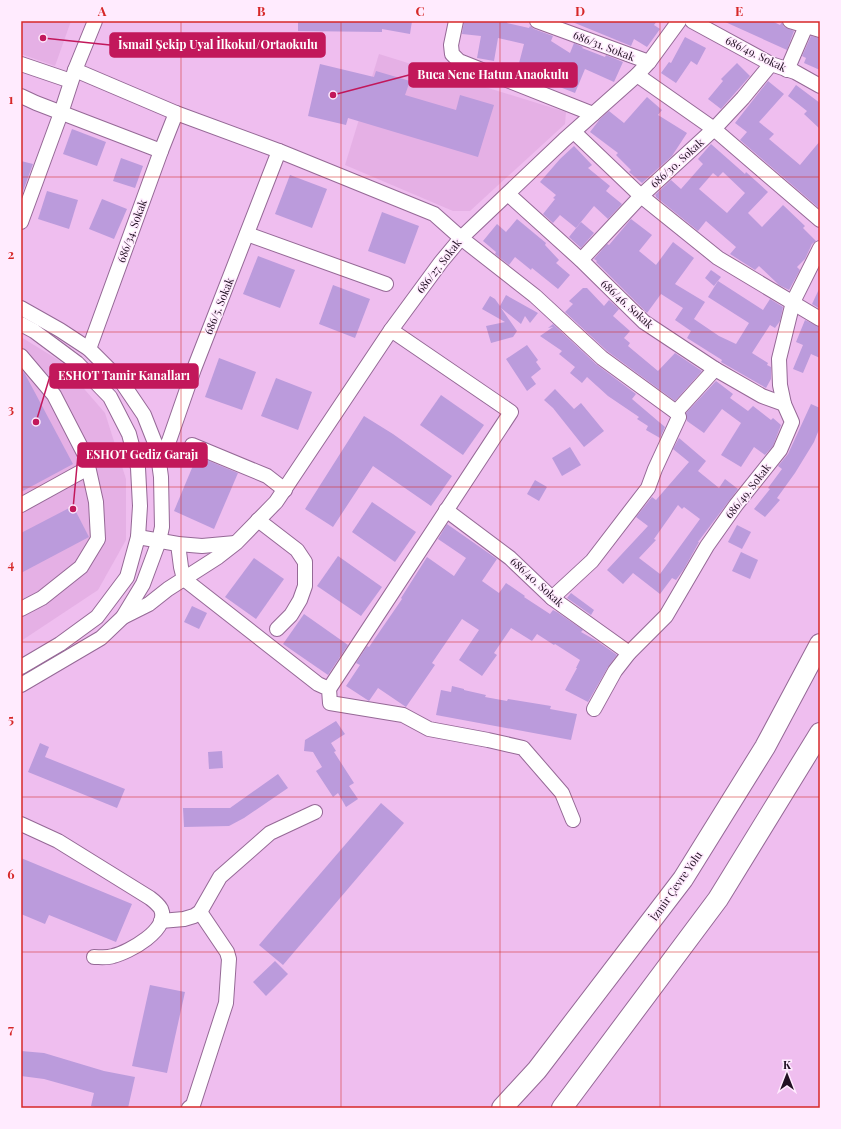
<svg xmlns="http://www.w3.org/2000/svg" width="841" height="1129" font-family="'Playfair Display',serif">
<rect width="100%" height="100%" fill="#efbeef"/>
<!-- built -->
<g fill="#e5b0e5">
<polygon points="21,21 71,21 55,66 21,54"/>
<polygon points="379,54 566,112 565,124 470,211 453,211 345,165"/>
<polygon points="21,337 60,361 105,413 126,479 126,540 98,590 21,641"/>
</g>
<!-- building -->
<g fill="#bb9bdc" fill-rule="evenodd">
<polygon points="298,21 412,21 410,34 382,29 382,32 298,31"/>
<polygon points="464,21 507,21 507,23 529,28 530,26 534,29 553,36 551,41 570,53 574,43 583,47 582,48 605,57 606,55 623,62 614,82 585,69 575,93 552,84 551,87 537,82 538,77 517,71 524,44 498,38 494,61 477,58 481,36 462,34"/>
<polygon points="570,21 657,21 654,25 660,29 647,47 634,39 631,46"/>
<polygon points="723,21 772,21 780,25 782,22 784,27 794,31 787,50"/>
<polygon points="811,36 820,38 820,70 804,63 806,58 802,56"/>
<polygon points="685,37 706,48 697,65 691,61 676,83 661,73 669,62 671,63"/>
<polygon points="737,63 750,76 721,109 708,99 723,81 721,79"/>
<polygon points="320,64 374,77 376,71 410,81 405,95 456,110 460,95 494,105 478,157 348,118 346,125 308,116"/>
<polygon points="768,81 784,94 759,122 774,134 769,139 800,165 820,141 820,209 740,140 747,132 735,123"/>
<polygon points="796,85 820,103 820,129 804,114 807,111 788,96"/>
<polygon points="647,97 662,110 658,115 687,133 672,156 642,183 629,172 631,170 616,155 618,153 590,132 600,119 609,111 624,123"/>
<polygon points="72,129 106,142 97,166 63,154"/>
<path d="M711 144 745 174 746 172 768 192 748 213 762 227 783 205 805 226 803 228 816 241 812 244 805 259 797 267 800 270 789 290 779 285 759 266 755 270 730 254 736 247 706 221 698 231 656 197V196L655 195 671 180 681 189 703 164 698 159ZM723 172 745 193 727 213 699 189 713 173 718 177Z"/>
<polygon points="574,146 592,165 588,168 610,186 606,191 622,204 608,219 594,206 576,228 560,215 553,223 543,214 555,199 553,198 556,195 540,182 560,159"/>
<polygon points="121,158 143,166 135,188 113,181"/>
<polygon points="21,161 33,164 22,194 21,194"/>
<polygon points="290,175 327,189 312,228 275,214"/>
<polygon points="47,191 78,200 69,229 38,219"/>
<polygon points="102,199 127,209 114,239 89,229"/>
<polygon points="382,212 419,226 405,264 368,251"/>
<polygon points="517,219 546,243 545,245 559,260 556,263 570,275 558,289 532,268 531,270 515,257 509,265 495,254 496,252 483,241 497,224 506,232"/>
<polygon points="631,219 652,235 639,251 656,265 673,242 694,258 675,284 705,302 694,319 719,336 736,344 749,323 708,297 718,281 763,310 770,299 783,307 780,321 775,328 770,325 752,353 768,363 767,365 771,367 771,379 766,388 721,362 722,360 687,338 691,331 675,320 683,308 661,294 647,313 596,262 597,261 594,259 607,244 609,245"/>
<polygon points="581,222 594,233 581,248 569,237"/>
<polygon points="258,256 295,270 280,308 243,294"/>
<polygon points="711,270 721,277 714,286 705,278"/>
<polygon points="333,285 370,299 355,338 319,324"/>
<polygon points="820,287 820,309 812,304"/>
<polygon points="583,288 587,288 604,306 609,300 619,309 613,316 630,331 624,338 630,343 628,346 658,371 675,353 702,371 675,401 607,351 565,312 573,304 569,301"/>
<polygon points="506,295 538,313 530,323 525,316 521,324 501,308 517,331 513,337 491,343 486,326 505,322 482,309 490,296 495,299 500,306"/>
<polygon points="805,320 820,327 820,358 811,354 803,373 793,369 803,345 796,342"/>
<polygon points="553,324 596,364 636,394 632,399 665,427 660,438 646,430 648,426 637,419 639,417 608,396 587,377 582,383 570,373 575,367 559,354 562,351 540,336 553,327 548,328"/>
<polygon points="527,345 538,360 536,362 541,369 531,377 536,384 527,391 506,359"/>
<polygon points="219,358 256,372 242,410 205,397"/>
<polygon points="21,369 25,374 73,464 21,492"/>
<polygon points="276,378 312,392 298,430 261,416"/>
<polygon points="716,381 733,394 730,398 748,411 753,406 771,420 773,418 781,425 773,446 765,455 754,447 741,467 721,455 741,423 722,409 704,433 687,421 686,413"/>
<polygon points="555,389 574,409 581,403 604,431 584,447 553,408 544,400"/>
<polygon points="441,395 484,425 463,455 420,425"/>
<polygon points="811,404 820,408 820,427 814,442 795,473 777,498 780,500 765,517 754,509 770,489 768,488 782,469 778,466 788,454"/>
<polygon points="364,416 393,434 452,476 431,506 373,466 333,527 305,509"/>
<path d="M679 438 706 461 698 471 719 488 725 479 738 489 698 542H699L684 569 676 580 672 578 660 594 633 573 623 584 607 570 648 526 636 517 652 497 656 500 689 462 673 449ZM678 505 682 509 684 507 700 519 660 574 639 558 656 540 654 539Z"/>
<polygon points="570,447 581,465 562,476 552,458"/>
<polygon points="197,456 238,473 214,529 174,511"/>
<polygon points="535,480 547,487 539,501 527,494"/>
<polygon points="372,502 416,532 395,562 352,532"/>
<polygon points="73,506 89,537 21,573 21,533"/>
<polygon points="447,524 497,559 482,581 499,593 506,583 525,596 524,597 550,614 553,610 557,612 583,630 581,632 597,641 617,655 608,667 588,702 565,690 577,668 576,668 580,660 555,644 554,645 537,634 532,641 511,628 494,653 497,655 482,676 459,660 479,630 462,619 432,663 435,665 406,707 378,688 369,701 346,686 360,665 356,663 367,646 369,647 402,599 401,598 427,557 454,576 466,558 438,539"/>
<polygon points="737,525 751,532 742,549 728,542"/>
<polygon points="741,552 758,560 750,579 732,571"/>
<polygon points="338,556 382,587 361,616 317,586"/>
<polygon points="254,558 284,579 256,619 225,597"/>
<polygon points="571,593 594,610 591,615 567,598"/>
<polygon points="192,606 207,613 199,629 184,622"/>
<polygon points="304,614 348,645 328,675 283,644"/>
<polygon points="452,686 464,689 464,690 486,695 485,697 507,701 508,699 551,706 550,709 577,714 571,740 436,715 441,690 451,692"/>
<polygon points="336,721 345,734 331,743 336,751 334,752 354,783 349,786 358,799 346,807 338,793 333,797 316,771 322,767 313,752 304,751 305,740"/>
<polygon points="40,743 49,747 45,757 125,789 117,808 28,772"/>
<polygon points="222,751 223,768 209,769 208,752"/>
<polygon points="278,774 288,788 244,818 229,826 184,827 183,808 230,808"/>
<polygon points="381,803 404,823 283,965 259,945"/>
<polygon points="21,858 132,904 116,942 49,915 45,924 21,914"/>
<polygon points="275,961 288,974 266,996 253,982"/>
<polygon points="150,985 185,992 167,1073 132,1066"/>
<polygon points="21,1051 44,1053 104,1071 135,1077 128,1108 100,1108 91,1106 94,1093 44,1079 21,1076"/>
</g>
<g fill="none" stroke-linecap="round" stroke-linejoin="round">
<!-- minor casing -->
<g stroke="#956996" stroke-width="16">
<g id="minor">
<polyline points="456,21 451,45 452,54 459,61 593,114"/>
<polyline points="537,21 649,62"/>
<polyline points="692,21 771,64 795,72 820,86"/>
<polyline points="790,21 820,30"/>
<polyline points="21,64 71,81"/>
<polyline points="75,70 176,113 279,151 434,214 461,238 535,296 602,358 676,412 679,417 655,469 648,488 592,561 552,598"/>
<polyline points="787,70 806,26"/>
<polyline points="637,75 714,129 820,220"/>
<polyline points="21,96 36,103 161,151"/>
<polyline points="574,132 641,196 718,258 820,319"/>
<polyline points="508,194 581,260 644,322 715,369 762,396 784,404"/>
<polyline points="21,222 61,113 75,70 95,21"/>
<polyline points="247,234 386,284"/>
<polyline points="581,260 641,196 714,129 743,98 771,64"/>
<polyline points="21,308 60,330 89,349 121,381 144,415 157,448 161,477 162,527 159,541 143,584 123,617 101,638 21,685"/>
<polyline points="21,324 34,331 77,363 110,397 129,434 138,468 140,506 138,537 127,577 97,617 60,644 21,667"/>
<polyline points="89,349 161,151 176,113"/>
<polyline points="21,356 54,395 86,457 96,502 98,539 81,567 42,598 21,609"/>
<polyline points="676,412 715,369"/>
<polyline points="192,445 267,476 285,490"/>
<polyline points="159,460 169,441 194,369 279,151"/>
<polyline points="21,505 88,468"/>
<polyline points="446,510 510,558 552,598 629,653"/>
<polyline points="258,520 297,550 305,562 305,586 300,600 291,615 277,629"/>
<polyline points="138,537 178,544 202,546 235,543"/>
<polyline points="178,544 181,567 184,579 318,684 329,689 330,703 403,715 429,729 488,740 523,748 562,793 573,820"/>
<polyline points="123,617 149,604 168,589 218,557 236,543 276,502 391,330 441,262 461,238 564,140 637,75 649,62 679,21"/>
<polyline points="329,689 511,412 391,330"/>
<polyline points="594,709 615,671 629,653 666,616 707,546 736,505 780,450 792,422 784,404 780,385 779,359 793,302 820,248"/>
<path d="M21 824 58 841 150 898C154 901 158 904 161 909 170 930 129 952 113 956 107 958 100 957 94 957"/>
<polyline points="161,921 184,919 194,916 200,912 220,877 270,833 315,812"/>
<polyline points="189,1108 193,1105 226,1003 229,959 227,952 200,912"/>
</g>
</g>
<!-- highway casing -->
<g stroke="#956996" stroke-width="22">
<g id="highway">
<polyline points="502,1108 537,1070 683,879 765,747 820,644"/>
<polyline points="562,1108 718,899 820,733"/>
</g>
</g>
<!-- minor -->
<use href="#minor" stroke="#fff" stroke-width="14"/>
<!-- highway -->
<use href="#highway" stroke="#fff" stroke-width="20"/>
</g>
<!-- grid -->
<path fill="none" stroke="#d62828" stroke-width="1" stroke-opacity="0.55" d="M181 21V1108M341 21V1108M500 21V1108M660 21V1108M21 177H820M21 332H820M21 487H820M21 642H820M21 797H820M21 952H820"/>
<g text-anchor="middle" stroke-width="3" stroke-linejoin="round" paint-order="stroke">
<!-- street labels -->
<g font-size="11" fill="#211022" stroke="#ffebfe">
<text transform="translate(604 46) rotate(21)" y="4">686/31. Sokak</text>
<text transform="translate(756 54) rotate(26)" y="4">686/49. Sokak</text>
<text transform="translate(677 163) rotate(-42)" y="4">686/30. Sokak</text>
<text transform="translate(132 231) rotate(-70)" y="4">686/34. Sokak</text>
<text transform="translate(439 266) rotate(-52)" y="4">686/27. Sokak</text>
<text transform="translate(627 304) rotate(42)" y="4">686/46. Sokak</text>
<text transform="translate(219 306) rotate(-68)" y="4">686/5. Sokak</text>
<text transform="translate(748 491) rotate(-52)" y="4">686/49. Sokak</text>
<text transform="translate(537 582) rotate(42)" y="4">686/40. Sokak</text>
<text transform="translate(676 886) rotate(-55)" y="4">İzmir Çevre Yolu</text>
</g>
</g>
<!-- callouts -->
<path fill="none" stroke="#c2185b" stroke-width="1.5" d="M43 38L110 45M333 95L409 75M36 422L50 376M73 509L78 455"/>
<g fill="#c2185b" stroke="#ffebfe" stroke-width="1.5">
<circle cx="43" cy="38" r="4"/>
<circle cx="333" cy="95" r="4"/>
<circle cx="36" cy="422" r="4"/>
<circle cx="73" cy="509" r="4"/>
</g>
<g fill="#c2185b" stroke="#c2185b" stroke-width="1.5">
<rect x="110" y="33" width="215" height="24" rx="4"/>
<rect x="409" y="63" width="168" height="24" rx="4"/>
<rect x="50" y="364" width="148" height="24" rx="4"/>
<rect x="78" y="443" width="129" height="24" rx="4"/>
</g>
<g font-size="12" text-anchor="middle" font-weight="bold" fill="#fff">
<text x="218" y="49">İsmail Şekip Uyal İlkokul/Ortaokulu</text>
<text x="493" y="79">Buca Nene Hatun Anaokulu</text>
<text x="124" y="380">ESHOT Tamir Kanalları</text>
<text x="142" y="459">ESHOT Gediz Garajı</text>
</g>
<!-- border -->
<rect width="841" height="1129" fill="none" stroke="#ffebfe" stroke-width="44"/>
<!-- north arrow -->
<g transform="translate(787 1075)" stroke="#ffebfe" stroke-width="3" paint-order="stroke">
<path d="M0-3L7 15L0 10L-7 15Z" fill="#211022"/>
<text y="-6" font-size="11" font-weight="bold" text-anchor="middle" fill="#211022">K</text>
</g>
<rect x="22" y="22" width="797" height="1085" fill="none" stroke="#d62828" stroke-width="1.5"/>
<g font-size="13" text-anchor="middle" font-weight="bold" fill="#d62828">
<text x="102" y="16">A</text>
<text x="261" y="16">B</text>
<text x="420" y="16">C</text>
<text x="580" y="16">D</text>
<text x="739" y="16">E</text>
<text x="11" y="104">1</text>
<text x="11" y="259">2</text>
<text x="11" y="414">3</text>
<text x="11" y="569">4</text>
<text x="11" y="724">5</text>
<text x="11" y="879">6</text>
<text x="11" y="1034">7</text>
</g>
</svg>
